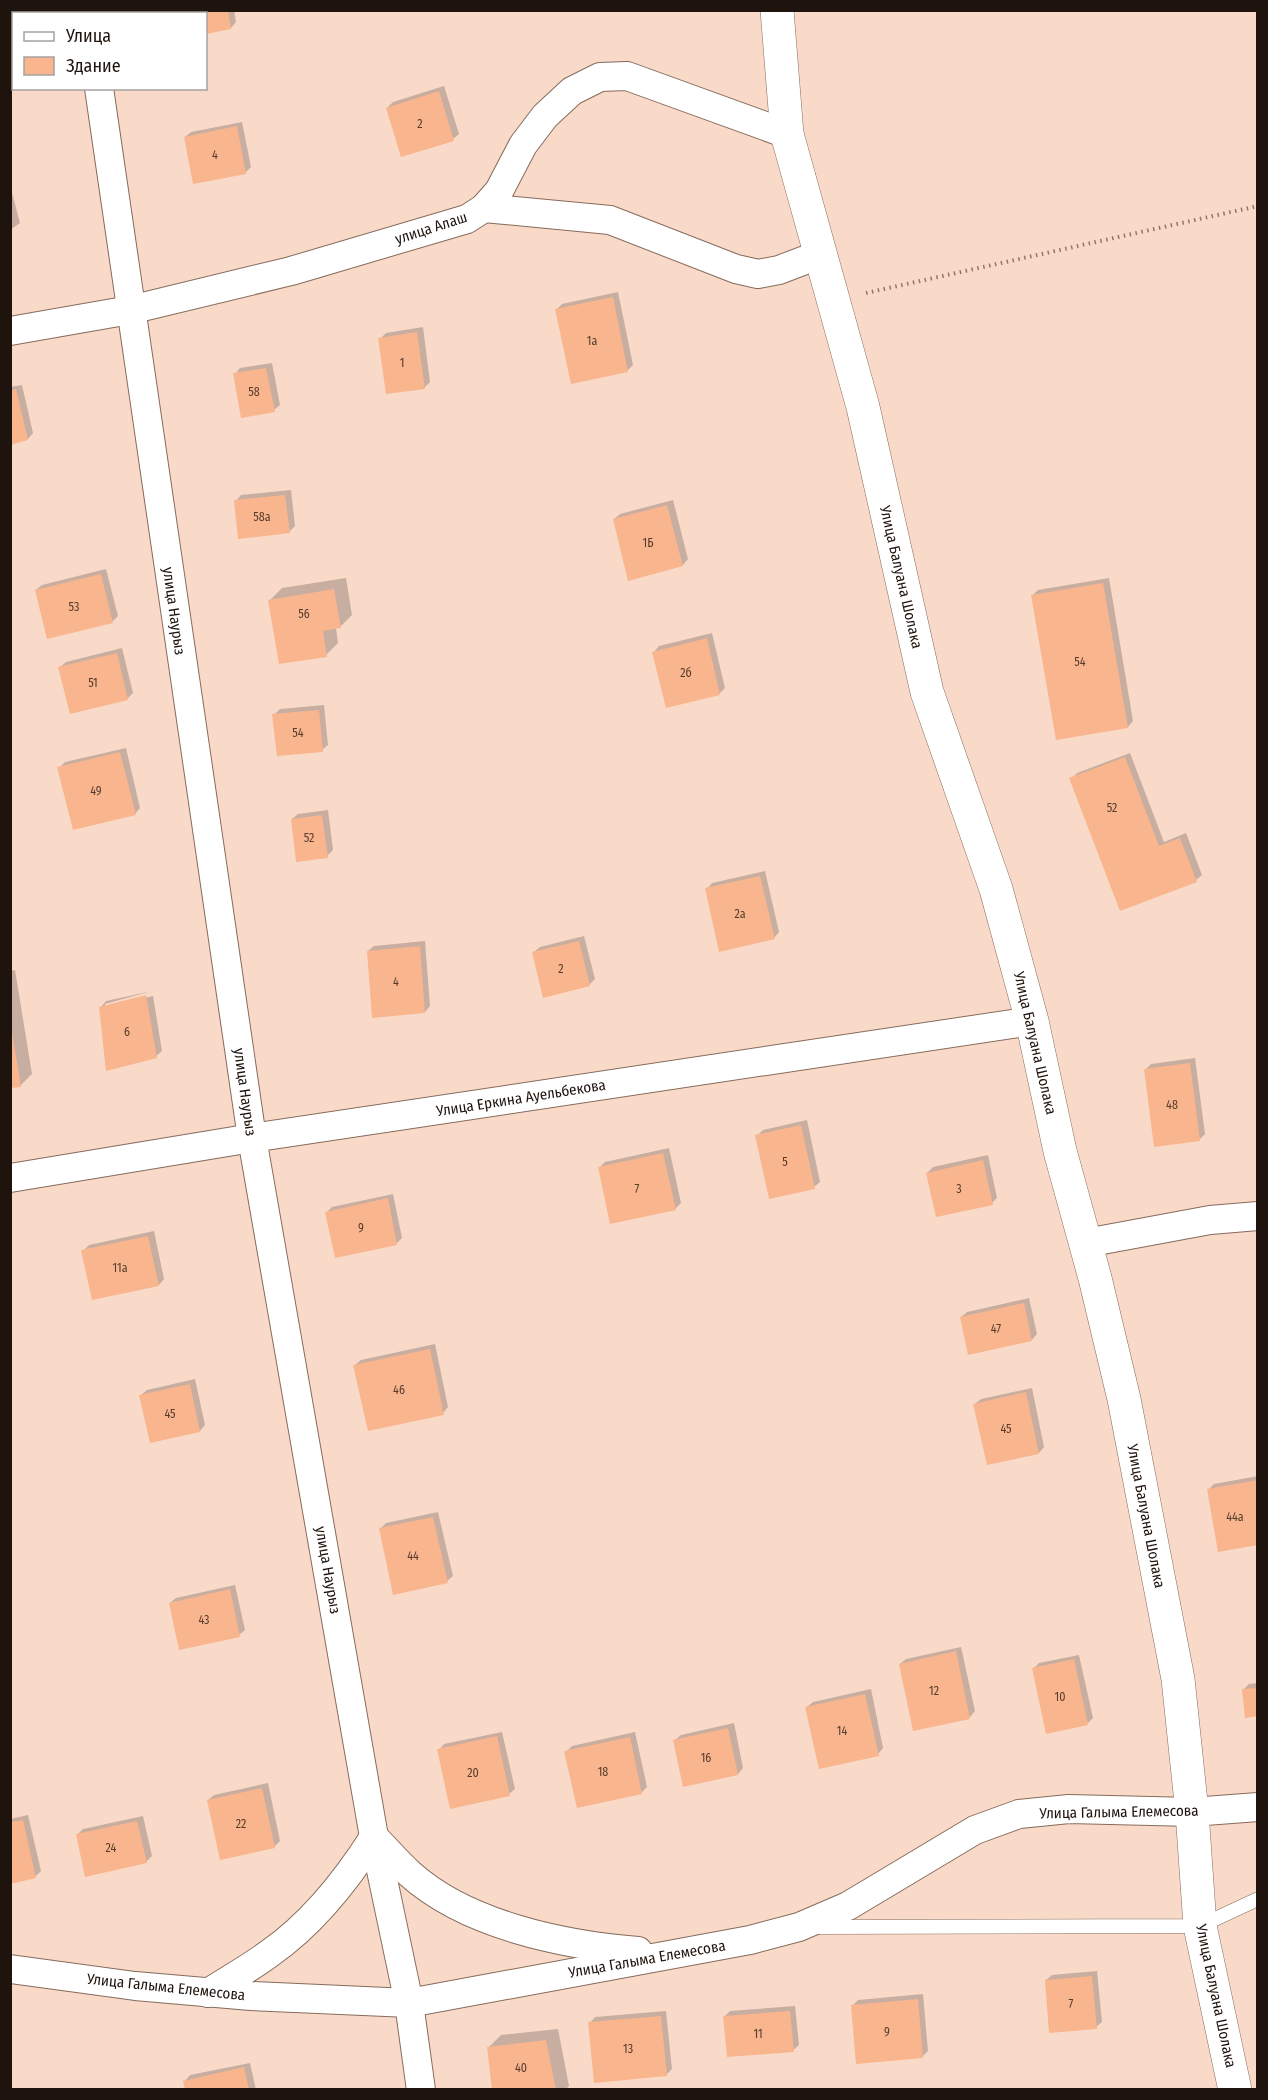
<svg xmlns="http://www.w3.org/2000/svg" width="1268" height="2100" font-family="'Fira Sans Condensed',sans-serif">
<rect width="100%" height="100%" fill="#f9dac8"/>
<!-- shadow -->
<g fill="#0003">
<polygon points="172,10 234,10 236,22 231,28 206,32 206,14"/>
<polygon points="444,86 459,134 453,139 387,108 393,102"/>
<polygon points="242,122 251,167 246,172 185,137 191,132"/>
<polygon points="10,185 20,223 10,230"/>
<polygon points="618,292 633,365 627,371 556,310 562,304"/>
<polygon points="423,327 430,382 425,387 388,393 380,339 386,333"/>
<polygon points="272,363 280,405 274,410 235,374 240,368"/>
<polygon points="22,385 33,433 28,439 10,443 10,387"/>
<polygon points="291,490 295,526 289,532 236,501 241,495"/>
<polygon points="673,500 688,559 683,565 614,519 620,514"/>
<polygon points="106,569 118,616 112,622 36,590 42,585"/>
<polygon points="346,578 352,615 340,627 336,628 338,643 326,655 270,600 282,588"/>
<polygon points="1109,578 1133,721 1128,727 1032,596 1038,590"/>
<polygon points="712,633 725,688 720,693 667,706 654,652 659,646"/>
<polygon points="122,648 133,693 127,699 60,667 66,662"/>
<polygon points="324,705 328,745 322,750 274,715 280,709"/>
<polygon points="126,748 140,808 135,814 59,768 65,762"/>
<polygon points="1130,753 1164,842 1186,833 1202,875 1196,880 1071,779 1077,773"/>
<polygon points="328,810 333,850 327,856 292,819 298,814"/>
<polygon points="765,871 779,932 774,938 707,889 712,883"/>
<polygon points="584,936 595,979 589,985 534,952 540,947"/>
<polygon points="425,941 430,1006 425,1012 368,951 374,946"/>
<polygon points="15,970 32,1074 20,1086 10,1087 10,971"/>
<polygon points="152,991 105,1004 105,1007 153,996 162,1051 156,1056 101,1007 106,1001"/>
<polygon points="1195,1058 1205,1134 1200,1139 1145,1070 1151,1064"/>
<polygon points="807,1120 820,1182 814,1187 757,1136 763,1130"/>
<polygon points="669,1148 681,1203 675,1209 599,1168 605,1162"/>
<polygon points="988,1155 997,1198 992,1203 927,1173 933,1167"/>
<polygon points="393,1194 402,1238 397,1243 336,1257 327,1212 332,1207"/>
<polygon points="154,1231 164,1279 159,1285 83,1251 89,1245"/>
<polygon points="1029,1298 1037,1334 1032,1340 961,1317 967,1312"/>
<polygon points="435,1344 448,1407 443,1413 355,1365 361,1360"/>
<polygon points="195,1379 205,1425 200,1431 141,1395 147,1390"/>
<polygon points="1032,1388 1044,1447 1039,1453 988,1464 975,1404 981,1399"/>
<polygon points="1258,1476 1258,1544 1209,1489 1214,1484"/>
<polygon points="438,1512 453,1576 447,1581 380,1529 386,1523"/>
<polygon points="235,1585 245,1630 239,1635 170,1603 176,1598"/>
<polygon points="961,1647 975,1711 970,1717 900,1664 906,1659"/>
<polygon points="1079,1655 1093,1718 1088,1723 1033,1669 1039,1663"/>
<polygon points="1258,1683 1258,1715 1243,1690 1249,1684"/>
<polygon points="871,1689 883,1748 878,1754 807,1707 813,1702"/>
<polygon points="734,1723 743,1768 738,1774 675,1740 681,1735"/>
<polygon points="502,1732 515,1789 509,1794 439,1750 444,1744"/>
<polygon points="635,1732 647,1787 642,1792 566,1752 572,1746"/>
<polygon points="268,1783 280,1841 274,1847 208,1800 214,1795"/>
<polygon points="28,1815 41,1871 35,1877 10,1882 10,1819"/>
<polygon points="143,1816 152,1856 146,1862 78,1834 83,1829"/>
<polygon points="1097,1971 1102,2022 1096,2027 1046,1980 1052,1975"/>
<polygon points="923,1994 928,2051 922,2057 852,2006 858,2000"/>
<polygon points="795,2006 799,2045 793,2050 724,2017 730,2011"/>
<polygon points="666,2011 672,2069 666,2075 590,2023 595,2017"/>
<polygon points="558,2029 569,2086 565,2090 493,2090 489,2047 501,2035"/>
<polygon points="250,2063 256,2090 187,2090 185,2081 190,2075"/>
</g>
<!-- building -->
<g fill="#f9b58d">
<polygon points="171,10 228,10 231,29 206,34 206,14 171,14"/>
<polygon points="439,91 454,141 401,157 386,108"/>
<polygon points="237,126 246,174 193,184 184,137"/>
<polygon points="613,297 628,372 571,384 555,309"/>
<polygon points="417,332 425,389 386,394 378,338"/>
<polygon points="266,368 275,412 241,418 233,373"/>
<polygon points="16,389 28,440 10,445 10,391"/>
<polygon points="285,495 290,533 238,539 234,500"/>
<polygon points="667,505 683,566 628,581 613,519"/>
<polygon points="101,574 113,623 47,639 35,590"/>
<polygon points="1103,583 1128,728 1056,740 1031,595"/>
<polygon points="334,589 341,628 323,631 327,657 279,664 268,600"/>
<polygon points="707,638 720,695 666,708 652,652"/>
<polygon points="117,653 128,700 70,714 58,667"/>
<polygon points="319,710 323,752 277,756 272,714"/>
<polygon points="120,752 136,815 73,830 57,767"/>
<polygon points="1125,757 1159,846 1180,838 1197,882 1120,911 1069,778"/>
<polygon points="322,815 328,858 296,862 291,819"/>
<polygon points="760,876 775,939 719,952 705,888"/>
<polygon points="579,941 590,986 543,998 532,952"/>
<polygon points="420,946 425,1013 372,1018 367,951"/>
<polygon points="146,995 157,1058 106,1071 99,1007"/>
<polygon points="12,1032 21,1087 10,1088 10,1033"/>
<polygon points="1190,1063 1200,1141 1154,1147 1144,1069"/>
<polygon points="801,1125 815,1189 769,1199 755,1135"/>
<polygon points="663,1153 676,1210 610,1224 598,1167"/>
<polygon points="983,1160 993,1205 936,1217 926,1173"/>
<polygon points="388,1198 397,1245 335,1258 325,1212"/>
<polygon points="148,1236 159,1286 92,1300 81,1250"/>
<polygon points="1024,1303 1032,1341 968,1355 960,1317"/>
<polygon points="430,1349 444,1415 368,1431 353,1365"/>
<polygon points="190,1384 200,1432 150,1443 139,1395"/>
<polygon points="1026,1392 1039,1454 987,1465 973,1404"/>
<polygon points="1258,1480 1258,1545 1218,1552 1207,1489"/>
<polygon points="433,1517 448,1583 393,1595 379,1528"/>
<polygon points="230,1589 240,1637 179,1650 169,1603"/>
<polygon points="956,1651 970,1719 913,1731 899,1664"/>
<polygon points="1074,1659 1088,1725 1046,1734 1032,1668"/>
<polygon points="1258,1688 1258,1716 1245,1718 1242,1689"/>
<polygon points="865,1694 879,1756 819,1769 805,1707"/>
<polygon points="728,1728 738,1775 683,1787 673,1740"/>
<polygon points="497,1736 510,1796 450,1809 437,1749"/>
<polygon points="630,1737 642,1794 577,1808 564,1751"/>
<polygon points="262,1788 275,1848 220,1860 207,1800"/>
<polygon points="23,1820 36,1878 10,1884 10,1822"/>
<polygon points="137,1821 147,1863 85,1877 76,1834"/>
<polygon points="1092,1976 1097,2029 1049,2033 1045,1980"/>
<polygon points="918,1999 923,2058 856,2064 851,2005"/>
<polygon points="790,2011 794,2052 727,2057 723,2016"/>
<polygon points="661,2016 667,2076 594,2083 588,2022"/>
<polygon points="546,2040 556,2090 492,2090 487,2047"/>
<polygon points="244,2067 249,2090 185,2090 183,2081"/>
</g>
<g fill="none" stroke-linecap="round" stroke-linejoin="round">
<!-- service casing -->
<g stroke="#866b5b" stroke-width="15">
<polyline id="service" points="816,1927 1200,1926 1258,1899"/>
</g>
<!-- minor casing -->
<g stroke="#866b5b" stroke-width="30">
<g id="minor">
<polyline points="88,10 89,14"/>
<polyline points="99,88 252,1138 374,1837 409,2003 421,2090"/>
<polyline points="484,208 610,220 736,269 758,274 779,270 821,254"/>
<polyline points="10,331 130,310 291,271 467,219 484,208 499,191 523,145 545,116 572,91 600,77 627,76 787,134"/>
<polyline points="10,1178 252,1138 1032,1021"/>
<polyline points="1086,1243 1210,1220 1258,1216"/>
<polyline points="10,1969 135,1986 251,1996 409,2003 750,1940 799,1927 848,1906 975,1830 1019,1814 1069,1809 1192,1812 1258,1807"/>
<path d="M208 1993C228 1980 250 1968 270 1953 313 1923 346 1881 374 1837 386 1849 397 1862 410 1874 467 1925 563 1945 638 1951"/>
</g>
</g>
<!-- tertiary casing -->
<g stroke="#866b5b" stroke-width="34">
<polyline id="tertiary" points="777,10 787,134 863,407 927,692 996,889 1032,1021 1060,1151 1095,1278 1124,1399 1178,1679 1192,1812 1200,1926 1235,2090"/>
</g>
<!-- path -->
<polyline stroke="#8d786c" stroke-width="4" stroke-dasharray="1.5 4.5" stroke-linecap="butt" points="866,293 1258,206"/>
<!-- service -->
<use href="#service" stroke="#fff" stroke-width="14"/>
<!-- minor -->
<use href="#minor" stroke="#fff" stroke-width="28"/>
<!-- tertiary -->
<use href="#tertiary" stroke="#fff" stroke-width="33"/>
</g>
<g text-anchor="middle" stroke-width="6" stroke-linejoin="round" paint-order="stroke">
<!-- number labels -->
<g font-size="12" fill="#553c2d">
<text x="420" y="128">2</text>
<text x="215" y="159">4</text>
<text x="592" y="345">1а</text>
<text x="402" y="367">1</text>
<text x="254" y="396">58</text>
<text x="262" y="521">58а</text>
<text x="648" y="547">1Б</text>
<text x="74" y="611">53</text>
<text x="304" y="618">56</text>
<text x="1080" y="666">54</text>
<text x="686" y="677">2б</text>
<text x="93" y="687">51</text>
<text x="298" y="737">54</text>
<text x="96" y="795">49</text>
<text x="1112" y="812">52</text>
<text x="309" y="842">52</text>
<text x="740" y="918">2а</text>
<text x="561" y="973">2</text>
<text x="396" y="986">4</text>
<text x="127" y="1036">6</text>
<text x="1172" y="1109">48</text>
<text x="785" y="1166">5</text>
<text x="637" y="1193">7</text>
<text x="959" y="1193">3</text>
<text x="361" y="1232">9</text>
<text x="120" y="1272">11а</text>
<text x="996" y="1333">47</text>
<text x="399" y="1394">46</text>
<text x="170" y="1418">45</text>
<text x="1006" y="1433">45</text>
<text x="1235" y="1521">44а</text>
<text x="413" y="1560">44</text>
<text x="204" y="1624">43</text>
<text x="934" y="1695">12</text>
<text x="1060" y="1701">10</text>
<text x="842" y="1735">14</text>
<text x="706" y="1762">16</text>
<text x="603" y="1776">18</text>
<text x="473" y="1777">20</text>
<text x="241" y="1828">22</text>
<text x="111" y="1852">24</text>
<text x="1071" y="2008">7</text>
<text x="887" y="2036">9</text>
<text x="758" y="2038">11</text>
<text x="628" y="2053">13</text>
<text x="521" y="2072">40</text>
</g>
<!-- street labels -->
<g font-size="15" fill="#1e130d" stroke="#fff">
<text transform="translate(431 228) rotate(-18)" y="5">улица Алаш</text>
<text transform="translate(901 577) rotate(77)" y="5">Улица Балуана Шолака</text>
<text transform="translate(174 611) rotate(82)" y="5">улица Наурыз</text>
<text transform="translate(1035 1043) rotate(77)" y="5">Улица Балуана Шолака</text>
<text transform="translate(245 1092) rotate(82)" y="5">улица Наурыз</text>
<text transform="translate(521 1098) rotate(-9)" y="5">Улица Еркина Ауельбекова</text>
<text transform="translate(1146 1516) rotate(79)" y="5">Улица Балуана Шолака</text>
<text transform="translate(328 1570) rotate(80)" y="5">улица Наурыз</text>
<text transform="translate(1119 1812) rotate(-1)" y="5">Улица Галыма Елемесова</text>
<text transform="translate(647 1959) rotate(-10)" y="5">Улица Галыма Елемесова</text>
<text transform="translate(166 1987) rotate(6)" y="5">Улица Галыма Елемесова</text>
<text transform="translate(1216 1996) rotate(78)" y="5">Улица Балуана Шолака</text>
</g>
</g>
<!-- border -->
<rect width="1268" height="2100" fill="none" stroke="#1e130d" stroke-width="24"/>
<!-- legend -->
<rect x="12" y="12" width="195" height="78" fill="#ffffff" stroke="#a5a19e" stroke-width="1.5"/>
<rect x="24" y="32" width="30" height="9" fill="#ffffff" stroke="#a5a19e" stroke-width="1.5"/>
<text x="66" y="42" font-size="18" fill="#1e130d">Улица</text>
<rect x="24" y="57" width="30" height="18" fill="#f9b58d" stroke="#a5a19e" stroke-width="1.5"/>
<text x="66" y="72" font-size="18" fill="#1e130d">Здание</text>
</svg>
